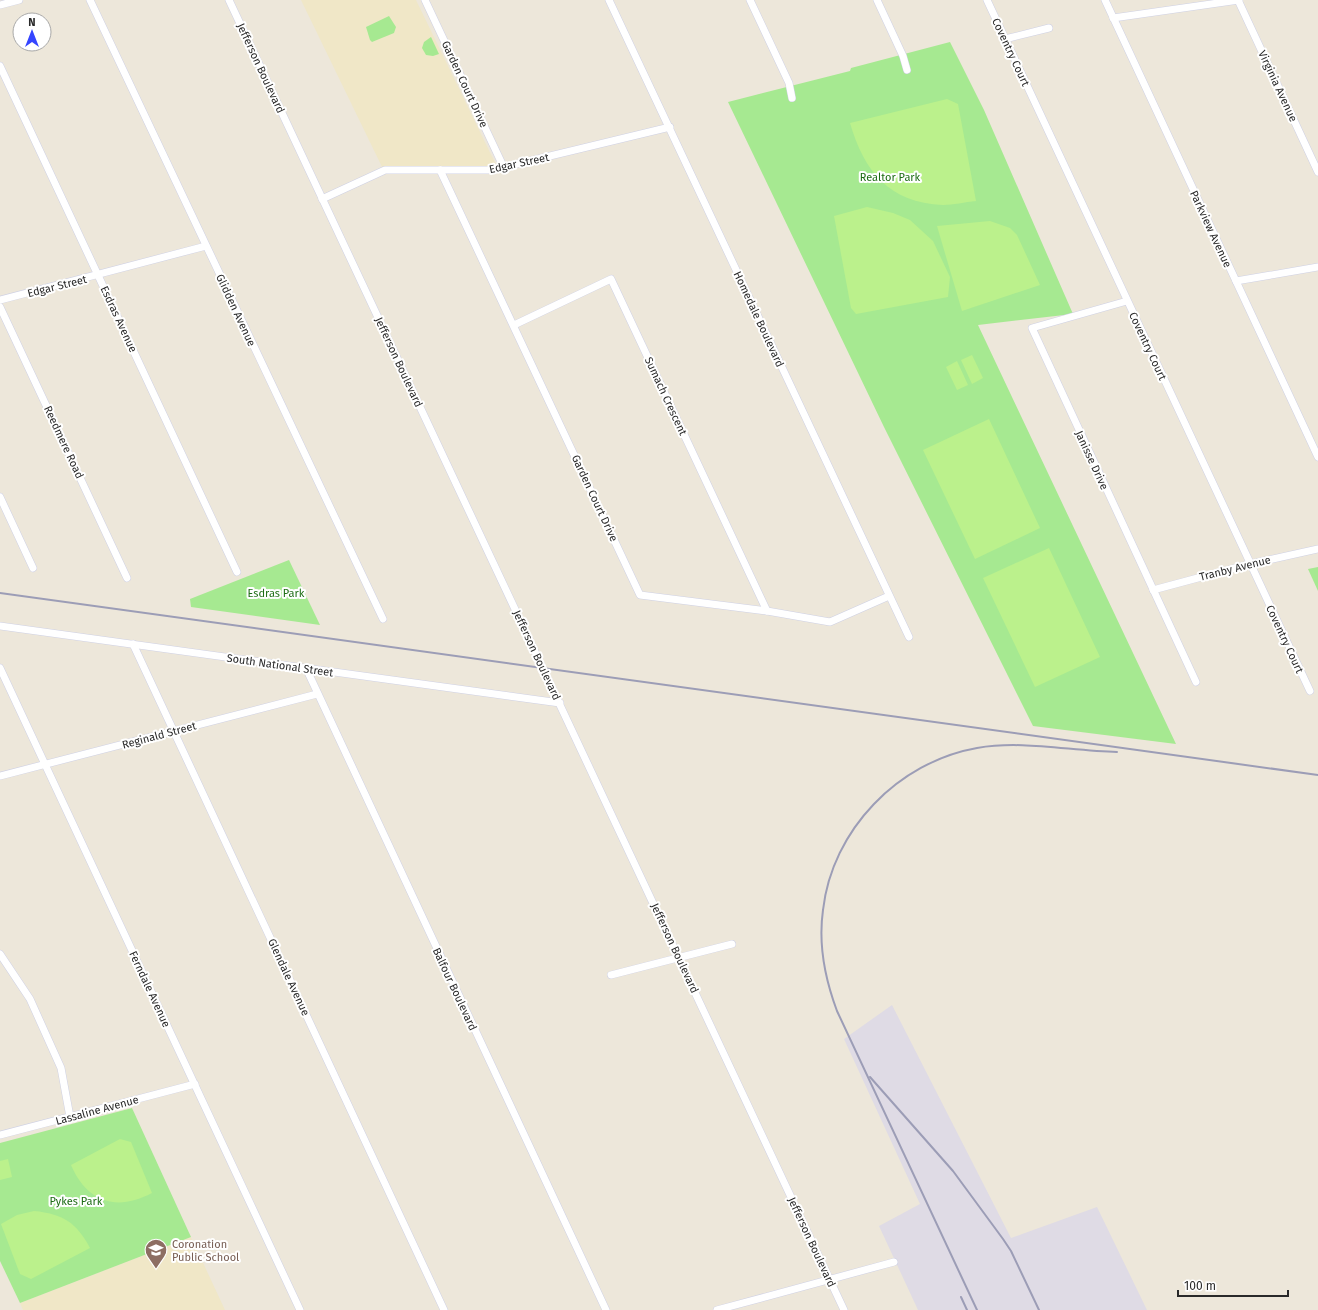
<svg xmlns="http://www.w3.org/2000/svg" width="1318" height="1310" font-family="'Fira Sans',sans-serif">
<rect width="100%" height="100%" fill="#ede7da"/>
<!-- industrial -->
<polygon fill="#dfdbe5" points="892,1005 1011,1238 1097,1207 1147,1310 918,1310 879,1226 920,1204 844,1039"/>
<!-- education -->
<g fill="#f0e7c7">
<polygon points="301,0 416,0 498,169 384,171"/>
<polygon points="191,1237 225,1310 23,1310 20,1303"/>
</g>
<!-- green -->
<g fill="#a6e991">
<polygon points="389,16 396,27 394,33 372,42 370,40 366,27"/>
<polygon points="431,37 439,54 433,56 426,55 422,48 424,42"/>
<polygon points="950,42 984,110 1073,314 978,325 1176,744 1033,726 884,427 728,102 850,71 851,68"/>
<polygon points="289,560 320,625 191,607 190,599"/>
<polygon points="1318,567 1318,591 1308,569"/>
<polygon points="132,1108 191,1237 20,1303 0,1261 0,1143"/>
</g>
<!-- pitch -->
<g fill="#bbf18c">
<path d="M947 99 958 104 976 201C965 202 953 205 943 205 889 203 864 171 850 123Z"/>
<polygon points="867,207 893,213 910,220 933,241 950,277 948,297 856,314 851,308 834,216"/>
<polygon points="990,221 1010,228 1017,235 1040,285 962,311 937,226"/>
<polygon points="972,355 983,378 972,384 961,360"/>
<polygon points="957,361 968,385 957,390 946,367"/>
<polygon points="989,419 1040,528 975,559 923,450"/>
<polygon points="1049,548 1100,657 1035,687 983,578"/>
<path d="M120 1139 131 1142 152 1193C116 1212 87 1202 71 1165Z"/>
<polygon points="8,1159 12,1177 0,1180 0,1161"/>
<path d="M34 1211C63 1214 76 1222 90 1248L31 1279 20 1274 1 1224 17 1215Z"/>
</g>
<g fill="none" stroke-linecap="round" stroke-linejoin="round">
<!-- minor casing -->
<g stroke="#cfd1e4" stroke-width="8">
<g id="minor">
<polyline points="90,0 383,619"/>
<polyline points="229,0 844,1310"/>
<polyline points="425,0 504,168"/>
<polyline points="609,0 909,637"/>
<polyline points="750,0 789,83 792,98"/>
<polyline points="877,0 903,56 907,70"/>
<polyline points="987,0 1310,691"/>
<polyline points="1105,0 1318,457"/>
<polyline points="1238,0 1318,172"/>
<polyline points="0,5 19,0"/>
<polyline points="1113,18 1239,0"/>
<polyline points="1005,39 1049,28"/>
<polyline points="0,66 237,572"/>
<polyline points="440,170 640,595 767,611 830,622 889,596"/>
<polyline points="322,199 385,170 492,170 670,127"/>
<polyline points="1236,281 1318,267"/>
<polyline points="0,300 206,246"/>
<polyline points="1127,301 1032,328 1196,682"/>
<polyline points="0,307 127,578"/>
<polyline points="514,325 611,279 767,611"/>
<polyline points="0,497 33,568"/>
<polyline points="1153,590 1250,564 1318,549"/>
<polyline points="0,626 560,703"/>
<polyline points="133,644 444,1310"/>
<polyline points="0,668 300,1310"/>
<polyline points="306,668 606,1310"/>
<polyline points="0,776 317,694"/>
<polyline points="0,954 30,999 61,1068 70,1117"/>
<polyline points="611,975 732,944"/>
<polyline points="0,1135 195,1084"/>
<polyline points="717,1310 894,1262"/>
</g>
</g>
<!-- minor -->
<use href="#minor" stroke="#fff" stroke-width="7"/>
<!-- rail -->
<g stroke="#9c9db6" stroke-width="2">
<polyline points="0,593 1318,775"/>
<polyline points="870,1077 953,1171 1003,1239 1011,1251 1039,1310"/>
<polyline points="961,1297 967,1310"/>
<path d="M977 1310 837 1011C825 979 818 945 823 910 832 830 898 762 977 748 1023 740 1070 751 1117 752"/>
</g>
</g>
<!-- icons -->
<defs>
<g id="school-pin" transform="scale(1.15)"><path d="M0 17L-7.5 6A9.5 9.5 0 1 1 7.5 6Z" fill="#8d6e63" stroke="#fff"/><path d="M0-5L7-2L0 1L-7-2ZM-4 1L0 2.5L4 1V4Q0 6-4 4Z" fill="#fff"/></g>
</defs>
<g fill-rule="evenodd">
<use href="#school-pin" x="156" y="1250"/>
</g>
<g text-anchor="middle" stroke-width="4" stroke-linejoin="round" paint-order="stroke">
<!-- street labels -->
<g font-size="11" fill="#292929" stroke="#fff">
<text transform="translate(1011 52) rotate(65)" y="4">Coventry Court</text>
<text transform="translate(261 68) rotate(65)" y="4">Jefferson Boulevard</text>
<text transform="translate(465 84) rotate(65)" y="4">Garden Court Drive</text>
<text transform="translate(1278 86) rotate(65)" y="4">Virginia Avenue</text>
<text transform="translate(519 163) rotate(-12)" y="4">Edgar Street</text>
<text transform="translate(1211 229) rotate(65)" y="4">Parkview Avenue</text>
<text transform="translate(57 286) rotate(-14)" y="4">Edgar Street</text>
<text transform="translate(236 310) rotate(65)" y="4">Glidden Avenue</text>
<text transform="translate(119 319) rotate(65)" y="4">Esdras Avenue</text>
<text transform="translate(759 319) rotate(65)" y="4">Homedale Boulevard</text>
<text transform="translate(1148 346) rotate(65)" y="4">Coventry Court</text>
<text transform="translate(399 362) rotate(65)" y="4">Jefferson Boulevard</text>
<text transform="translate(666 396) rotate(65)" y="4">Sumach Crescent</text>
<text transform="translate(64 442) rotate(65)" y="4">Reedmere Road</text>
<text transform="translate(1092 460) rotate(65)" y="4">Janisse Drive</text>
<text transform="translate(595 498) rotate(65)" y="4">Garden Court Drive</text>
<text transform="translate(1235 568) rotate(-14)" y="4">Tranby Avenue</text>
<text transform="translate(1285 639) rotate(65)" y="4">Coventry Court</text>
<text transform="translate(537 655) rotate(65)" y="4">Jefferson Boulevard</text>
<text transform="translate(280 665) rotate(8)" y="4">South National Street</text>
<text transform="translate(159 735) rotate(-15)" y="4">Reginald Street</text>
<text transform="translate(675 948) rotate(65)" y="4">Jefferson Boulevard</text>
<text transform="translate(289 977) rotate(65)" y="4">Glendale Avenue</text>
<text transform="translate(150 989) rotate(65)" y="4">Ferndale Avenue</text>
<text transform="translate(455 989) rotate(65)" y="4">Balfour Boulevard</text>
<text transform="translate(97 1110) rotate(-15)" y="4">Lassaline Avenue</text>
<text transform="translate(812 1242) rotate(65)" y="4">Jefferson Boulevard</text>
</g>
<!-- park labels -->
<g font-size="11" fill="#1d6c14" stroke="#fff">
<text x="890" y="181">Realtor Park</text>
<text x="276" y="597">Esdras Park</text>
<text x="76" y="1205">Pykes Park</text>
</g>
<!-- education labels -->
<g font-size="11" fill="#785e54" stroke="#fff" text-anchor="start">
<text x="172" y="1248">Coronation<tspan x="172" dy="13">Public School</tspan></text>
</g>
</g>
<!-- north arrow -->
<g transform="translate(32 32)"><circle r="19" fill="#ffffff" stroke="#a9a9a9"/>
<path d="M0-3L7 15L0 10L-7 15Z" fill="#3545ff"/>
<text y="-6" font-size="11" font-weight="bold" text-anchor="middle" fill="#292929">N</text>
</g>
<!-- scale -->
<path d="M1178 1290v6h110v-6" fill="none" stroke="#292929" stroke-width="2"/>
<text x="1184" y="1290" font-size="12" fill="#292929" stroke="#ffffff" stroke-width="3" paint-order="stroke">100 m</text>
</svg>
